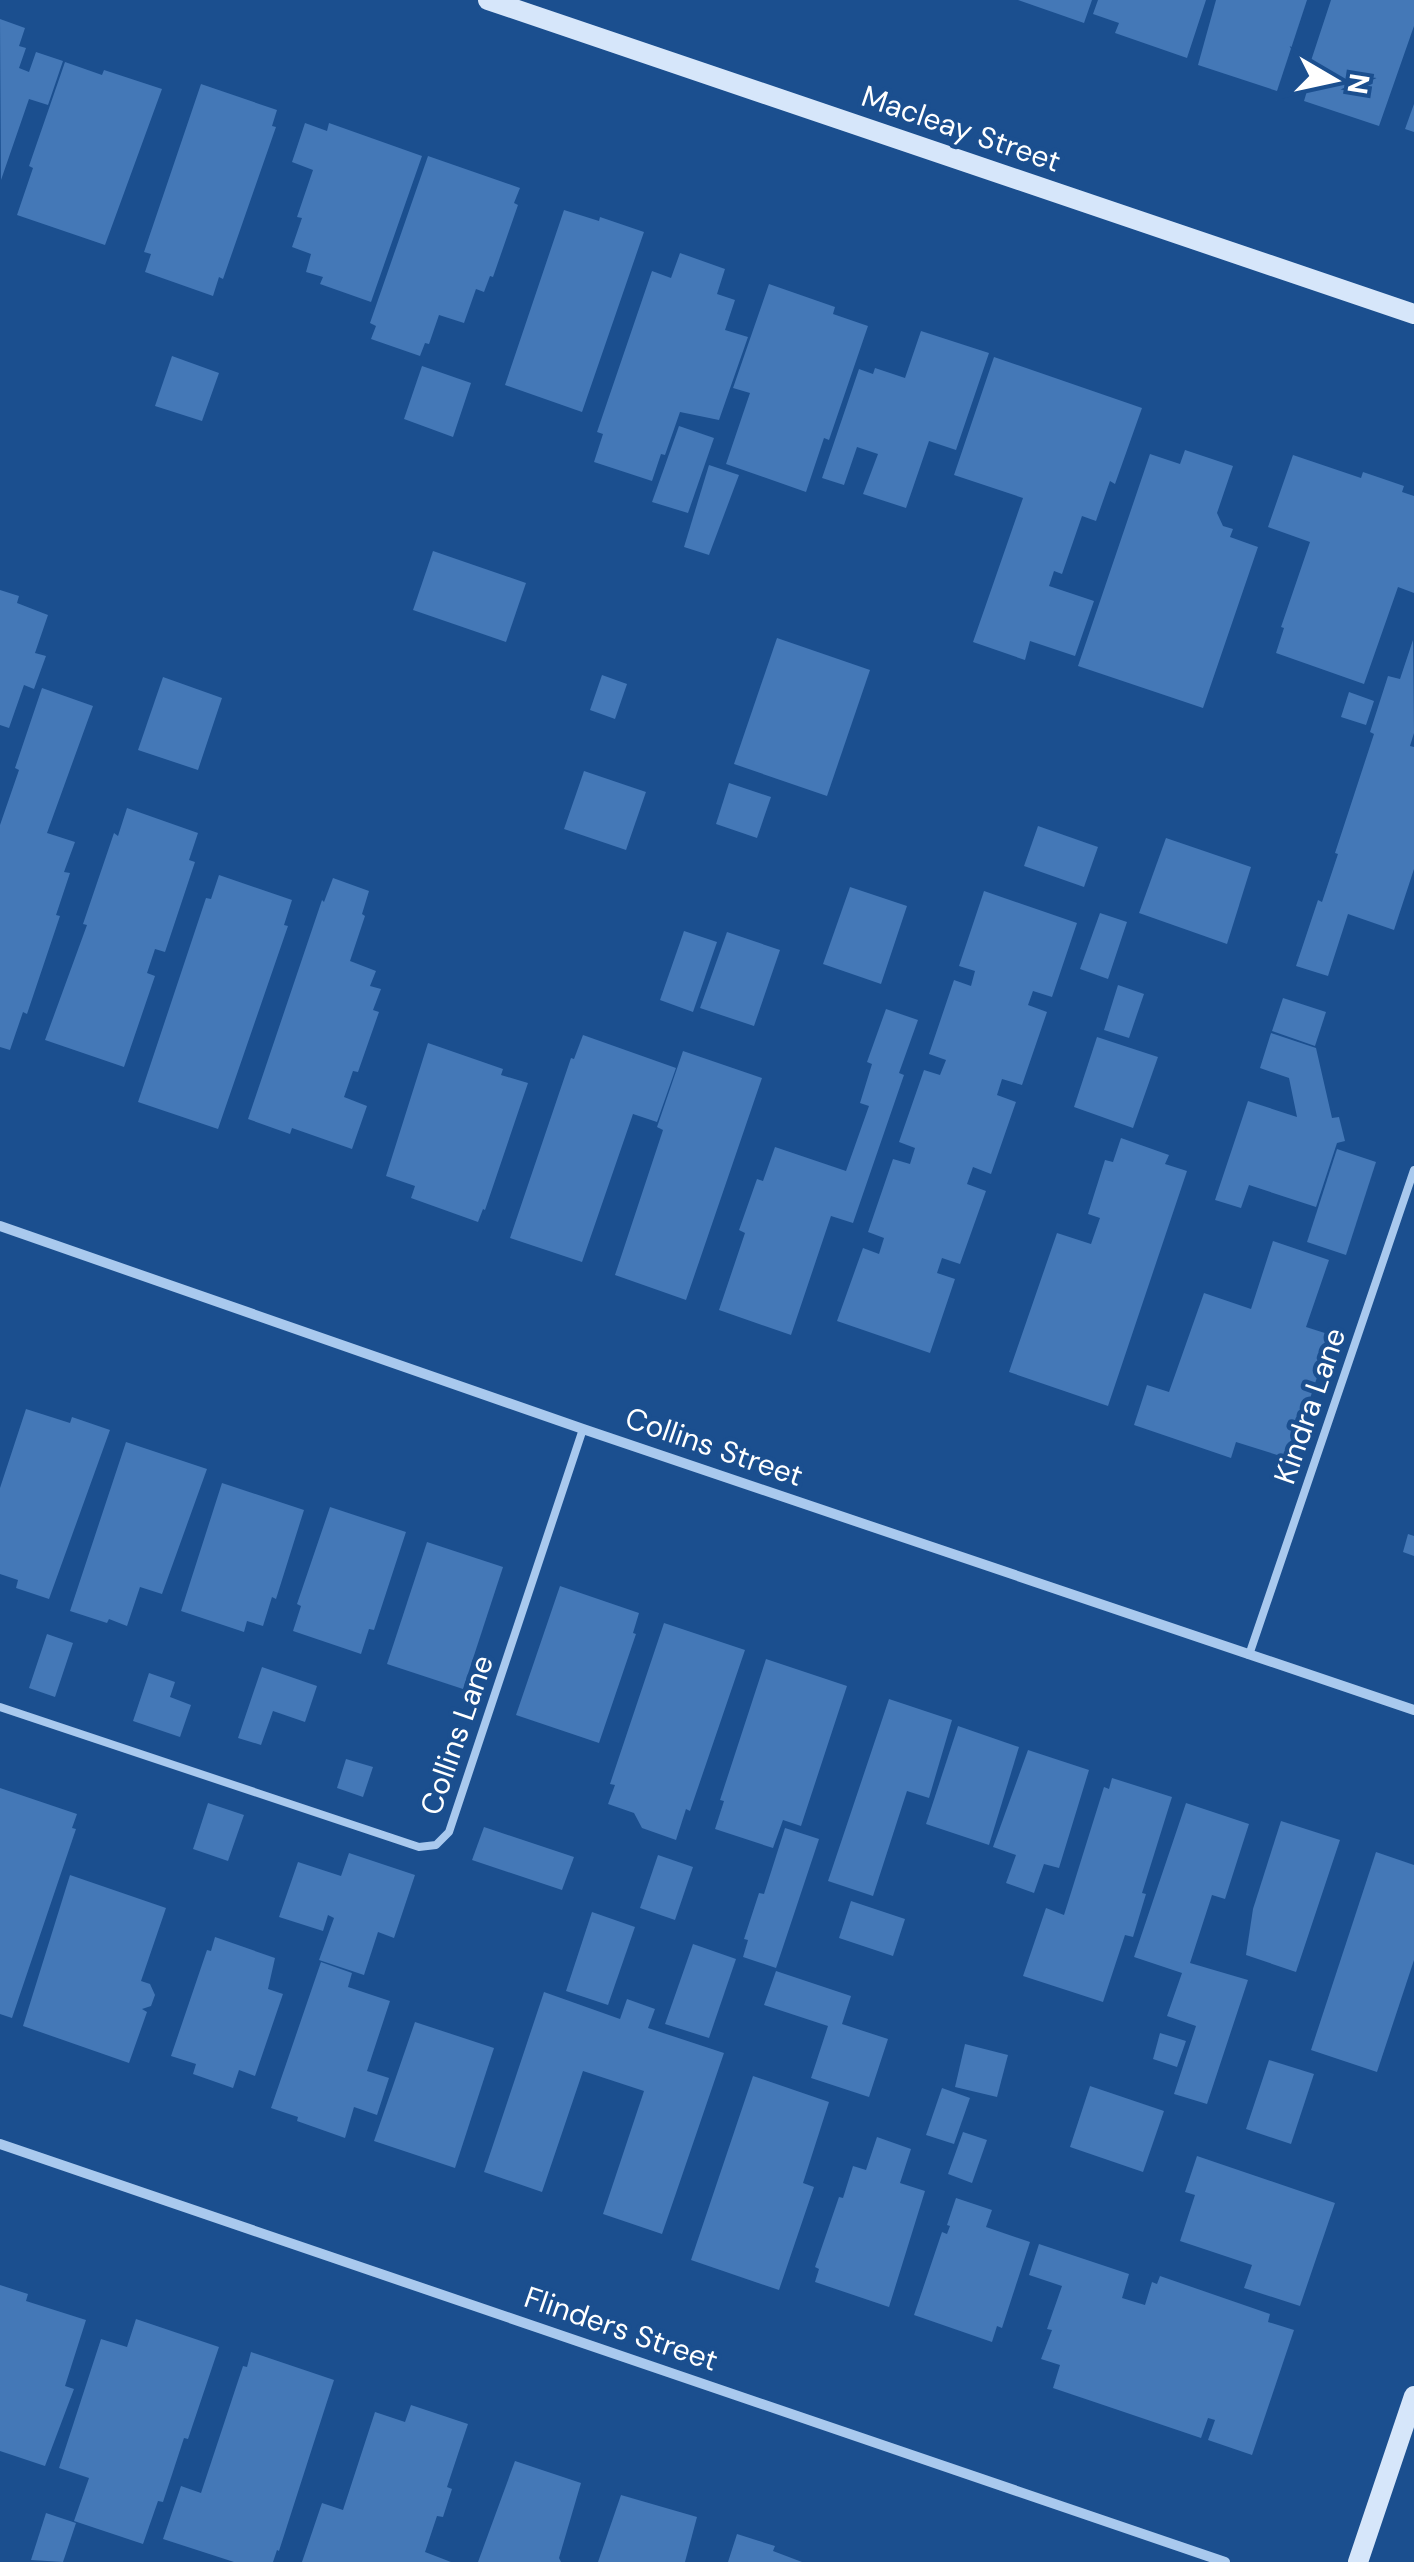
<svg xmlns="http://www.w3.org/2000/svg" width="1414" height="2562" font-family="'DM Sans',sans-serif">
<rect width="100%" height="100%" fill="#1b4f8f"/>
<!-- building -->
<g fill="#4478b7">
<polygon points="1018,0 1092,0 1084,23"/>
<polygon points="1098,0 1206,0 1187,58 1115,33 1119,23 1093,14"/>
<polygon points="1216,0 1307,0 1277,91 1198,65"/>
<polygon points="1331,0 1414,0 1414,26 1379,126 1304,101 1310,81 1305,79"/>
<polygon points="0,19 25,28 19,46 26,48 19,68 29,72 36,52 63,61 48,105 29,99 1,180"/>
<polygon points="65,62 102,75 104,70 162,89 105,245 17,215 33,168 29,166"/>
<polygon points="201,84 277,110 272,126 276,127 223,279 219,277 213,296 145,272 151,254 144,252"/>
<polygon points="1414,104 1414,132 1405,129"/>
<polygon points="305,123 327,131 329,123 422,156 371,302 320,284 323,277 306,272 311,254 292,247 302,218 297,217 313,170 292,162"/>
<polygon points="428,156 520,188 514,203 518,205 493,277 490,276 484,292 476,289 464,323 439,315 429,344 425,343 420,356 371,339 376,326 370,323"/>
<polygon points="564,210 599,221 600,217 644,232 582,412 505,385"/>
<polygon points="680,253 725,269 717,294 735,300 725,330 748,337 719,420 680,412 665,455 661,454 652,481 594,462 603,434 597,432 652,271 671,278"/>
<polygon points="769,284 835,307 833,314 868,326 829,440 824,438 806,492 726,464 750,393 733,388"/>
<polygon points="921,331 989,353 956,450 929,441 906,508 863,494 878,454 857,447 844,485 822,478 859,369 873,374 875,368 905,378"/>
<polygon points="172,356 219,373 202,421 155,406"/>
<polygon points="994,357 1142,408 1115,484 1110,481 1096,521 1082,516 1062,574 1054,571 1049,586 1094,601 1075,656 1030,641 1025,660 973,642 1023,498 954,475"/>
<polygon points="422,366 471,383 453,437 404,419"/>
<polygon points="679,426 714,438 688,513 652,502"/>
<polygon points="1185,450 1233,466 1217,513 1223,526 1233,529 1230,537 1258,547 1203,708 1078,666 1150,454 1180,464"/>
<polygon points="1293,455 1361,478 1363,472 1404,486 1402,492 1414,496 1414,593 1398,587 1364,684 1276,653 1284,628 1281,627 1310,542 1268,527"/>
<polygon points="709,465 739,475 709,555 684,547"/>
<polygon points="433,551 526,583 506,642 413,610"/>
<polygon points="0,590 19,596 17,603 48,615 35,653 46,656 34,689 24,685 9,728 0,725"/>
<polygon points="777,638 870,670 827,796 734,764"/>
<polygon points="1413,640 1414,733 1410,746 1414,747 1414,869 1394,930 1348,914 1328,976 1296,966 1318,900 1322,902 1338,854 1335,853 1374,734 1370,732 1388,676 1400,679"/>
<polygon points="602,675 627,684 615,719 590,710"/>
<polygon points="163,677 222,698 198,770 138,750"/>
<polygon points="42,688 93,706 47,833 75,842 64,872 70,873 56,915 60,916 27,1014 23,1012 10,1050 0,1047 0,825 19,770 15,768"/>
<polygon points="1349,692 1374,701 1366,725 1341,717"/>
<polygon points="584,771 646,792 626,850 564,829"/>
<polygon points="729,783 771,797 757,838 716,824"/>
<polygon points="127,808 198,833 189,860 195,862 165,952 155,949 147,973 155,976 124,1067 45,1040 87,925 83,924 114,833 118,836"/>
<polygon points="1038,826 1098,847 1084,887 1024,866"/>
<polygon points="1166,838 1251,867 1227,944 1139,913"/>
<polygon points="219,875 292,900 284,925 288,926 218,1129 138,1102 206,898 211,899"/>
<polygon points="333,878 369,891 362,914 365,916 350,961 376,971 370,986 381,989 373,1010 379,1012 358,1072 353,1071 344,1097 367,1106 352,1149 292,1128 290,1134 248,1119 322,900 324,902"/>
<polygon points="850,887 907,906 881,984 823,964"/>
<polygon points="984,891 1077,923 1052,997 1033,991 1028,1005 1047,1012 1022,1085 1002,1079 997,1095 1016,1102 991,1174 973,1167 967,1184 986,1191 960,1264 942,1258 937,1273 955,1279 930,1353 837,1321 863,1248 879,1254 884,1238 868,1232 893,1159 910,1164 915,1148 899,1142 924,1070 940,1075 946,1060 929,1054 954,980 971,986 975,971 959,966"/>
<polygon points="1100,913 1127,922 1108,979 1080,969"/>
<polygon points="684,931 717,942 693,1012 660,1000"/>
<polygon points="727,932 780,950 754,1026 700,1008"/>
<polygon points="1118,985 1144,994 1129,1038 1104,1030"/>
<polygon points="1283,998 1326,1012 1315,1046 1272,1031"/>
<polygon points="886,1009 918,1020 899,1073 904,1075 853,1223 831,1216 791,1335 719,1310 745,1233 739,1230 757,1179 763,1181 775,1147 846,1171 869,1106 860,1103 872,1064 867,1062"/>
<polygon points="1271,1033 1316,1048 1332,1118 1339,1117 1345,1141 1337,1143 1316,1207 1249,1185 1241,1208 1215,1200 1248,1101 1297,1117 1289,1078 1260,1068"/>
<polygon points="583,1035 676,1068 657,1122 633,1114 582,1262 510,1238 571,1058 574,1059"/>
<polygon points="1097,1037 1158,1057 1133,1128 1074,1107"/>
<polygon points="428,1043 503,1069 501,1075 528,1083 485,1210 483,1209 478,1222 411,1198 415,1186 386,1176"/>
<polygon points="683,1051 762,1078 686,1300 615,1275 663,1130 657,1127"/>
<polygon points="1121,1138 1169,1155 1165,1164 1187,1171 1108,1406 1009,1372 1057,1233 1091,1244 1100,1218 1088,1214 1105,1160 1113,1162"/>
<polygon points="1337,1149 1376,1162 1346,1255 1307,1242"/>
<polygon points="1273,1241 1329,1260 1306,1327 1331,1335 1290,1459 1236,1442 1231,1458 1134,1425 1147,1385 1169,1392 1204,1293 1251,1309"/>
<polygon points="26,1409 70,1423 72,1417 110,1430 49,1599 16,1588 18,1580 0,1574 0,1488"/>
<polygon points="126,1442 207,1469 162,1594 140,1587 127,1626 109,1619 107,1623 70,1611"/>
<polygon points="222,1483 304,1510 276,1599 272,1597 263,1626 247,1621 244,1632 181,1611"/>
<polygon points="330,1507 406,1532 374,1630 369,1629 361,1654 293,1631 301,1606 297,1604"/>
<polygon points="1408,1534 1414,1536 1414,1556 1403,1552"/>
<polygon points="427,1542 503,1567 463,1689 387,1664"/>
<polygon points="560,1586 639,1613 633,1633 636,1634 599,1743 516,1715"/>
<polygon points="664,1623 745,1650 690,1811 686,1809 676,1840 642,1828 634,1813 608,1804 615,1785 610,1784"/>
<polygon points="47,1634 73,1643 55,1697 29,1688"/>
<polygon points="766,1659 847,1686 801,1826 783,1820 773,1848 715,1829 724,1801 720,1800"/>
<polygon points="262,1667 317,1686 305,1722 273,1711 261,1745 238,1738"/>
<polygon points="149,1673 175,1682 170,1697 191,1705 180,1737 133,1721"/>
<polygon points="889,1699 952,1720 929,1798 907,1791 873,1896 828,1881"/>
<polygon points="958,1726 1019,1747 989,1845 926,1824"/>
<polygon points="1028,1750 1089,1770 1059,1868 1044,1864 1034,1893 1006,1883 1016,1855 993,1847"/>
<polygon points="346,1759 373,1767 363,1797 337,1788"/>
<polygon points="1112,1778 1172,1797 1142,1893 1146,1894 1133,1937 1125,1935 1103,2002 1023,1976 1046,1908 1064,1915 1104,1787 1109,1789"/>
<polygon points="0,1788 77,1814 72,1828 76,1829 12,2018 0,2014"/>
<polygon points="208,1803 244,1815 228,1861 193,1849"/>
<polygon points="1186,1803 1249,1824 1225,1899 1212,1895 1190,1963 1248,1980 1207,2104 1174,2094 1196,2026 1167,2016 1182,1973 1134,1957"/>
<polygon points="1281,1821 1340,1840 1296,1972 1246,1955 1253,1909"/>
<polygon points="484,1827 574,1857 562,1890 472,1860"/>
<polygon points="785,1828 819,1839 776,1968 743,1957 748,1940 744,1939 759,1893 764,1894"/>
<polygon points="1376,1852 1414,1865 1414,1960 1377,2072 1311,2050"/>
<polygon points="349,1853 415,1875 394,1938 378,1932 364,1975 319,1960 334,1918 328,1915 323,1931 279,1917 298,1862 341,1876"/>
<polygon points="658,1855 693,1867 675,1920 640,1908"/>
<polygon points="70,1875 166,1908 141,1981 150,1984 155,1995 151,2006 142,2009 147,2012 129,2063 23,2026"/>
<polygon points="851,1901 905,1919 893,1956 839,1938"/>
<polygon points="592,1912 635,1927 608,2005 566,1991"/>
<polygon points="215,1937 275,1958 268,1989 283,1994 255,2076 239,2070 233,2088 193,2074 196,2064 171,2056 207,1950 211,1951"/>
<polygon points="693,1944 736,1959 709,2038 665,2024"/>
<polygon points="321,1962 352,1973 348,1987 390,2001 367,2071 389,2078 377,2115 354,2107 345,2138 297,2121 298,2117 271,2108"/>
<polygon points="776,1971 851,1996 842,2024 888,2039 869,2097 811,2078 828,2026 764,2005"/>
<polygon points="544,1992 620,2019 627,1999 655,2009 648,2028 724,2053 662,2234 603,2214 644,2091 583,2071 542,2192 484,2172"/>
<polygon points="415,2022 494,2048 455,2168 374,2141"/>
<polygon points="1160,2033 1186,2041 1177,2067 1153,2059"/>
<polygon points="965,2044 1008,2055 997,2097 955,2087"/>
<polygon points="1269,2060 1314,2074 1291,2144 1246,2129"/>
<polygon points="753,2076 829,2102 803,2183 814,2187 779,2290 691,2260"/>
<polygon points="1090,2086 1164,2111 1143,2172 1070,2147"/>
<polygon points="942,2088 970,2098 954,2144 926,2135"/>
<polygon points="963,2132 987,2140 972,2183 948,2174"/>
<polygon points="877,2137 911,2149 900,2183 925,2191 889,2307 815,2282 819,2269 815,2267 839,2197 843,2198 853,2166 866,2170"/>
<polygon points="1197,2156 1335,2203 1300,2306 1244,2288 1252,2265 1180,2241 1195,2195 1185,2192"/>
<polygon points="956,2198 992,2210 986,2227 1030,2242 1002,2328 997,2326 992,2342 914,2315 942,2232 947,2234 950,2226 947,2225"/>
<polygon points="1039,2244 1129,2274 1122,2298 1145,2305 1152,2282 1157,2284 1160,2276 1270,2314 1268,2322 1294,2330 1252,2455 1208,2440 1215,2420 1208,2418 1201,2438 1053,2388 1060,2365 1041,2359 1052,2330 1047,2329 1062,2286 1029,2275"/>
<polygon points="0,2285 28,2294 26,2301 86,2320 65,2386 74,2389 45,2466 0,2451"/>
<polygon points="136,2319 219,2347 188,2439 184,2438 163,2502 158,2501 143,2544 74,2521 89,2478 59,2468 101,2339 127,2347"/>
<polygon points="251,2352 334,2380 279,2551 277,2550 273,2562 234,2562 163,2539 181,2486 201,2493 243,2366 247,2367"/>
<polygon points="411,2405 468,2424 447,2487 452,2489 443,2517 437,2516 425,2552 451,2562 302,2562 322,2503 343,2510 375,2412 405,2422"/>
<polygon points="515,2461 581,2483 559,2558 561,2562 478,2562"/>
<polygon points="621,2495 697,2517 685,2562 598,2562"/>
<polygon points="46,2513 76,2523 63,2562 31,2560"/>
<polygon points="737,2534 775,2546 773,2551 802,2562 728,2562"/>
</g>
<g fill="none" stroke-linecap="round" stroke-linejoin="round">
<!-- lane -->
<g stroke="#a9c9ee" stroke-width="8">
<polyline points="1249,1655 1414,1170"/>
<polyline points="0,1707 419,1847 436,1845 449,1832 583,1429"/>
</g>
<!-- street -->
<g stroke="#a9c9ee" stroke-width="10">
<polyline points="0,1226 583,1429 1414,1710"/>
<polyline points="0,2144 1225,2562"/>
</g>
<!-- secondary -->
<g stroke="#d6e6fa" stroke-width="20">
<polyline points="488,0 1414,314"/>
<polyline points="1358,2562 1414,2396"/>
</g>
</g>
<g text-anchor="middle" stroke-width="9" stroke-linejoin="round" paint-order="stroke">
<!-- street labels -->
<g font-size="30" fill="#fff" stroke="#1b4f8f">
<text transform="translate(961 129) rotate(19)" y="10">Macleay Street</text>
<text transform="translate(1310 1406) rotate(-71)" y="10">Kindra Lane</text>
<text transform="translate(714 1447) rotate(19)" y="10">Collins Street</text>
<text transform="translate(457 1735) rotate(-71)" y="10">Collins Lane</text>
<text transform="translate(621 2329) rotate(19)" y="10">Flinders Street</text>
</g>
</g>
<!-- north arrow -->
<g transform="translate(1334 80) rotate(99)" stroke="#1b4f8f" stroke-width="8" paint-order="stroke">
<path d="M0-8L18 38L0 25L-18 38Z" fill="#ffffff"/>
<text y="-15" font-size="28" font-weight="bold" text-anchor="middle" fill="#ffffff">N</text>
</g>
</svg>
